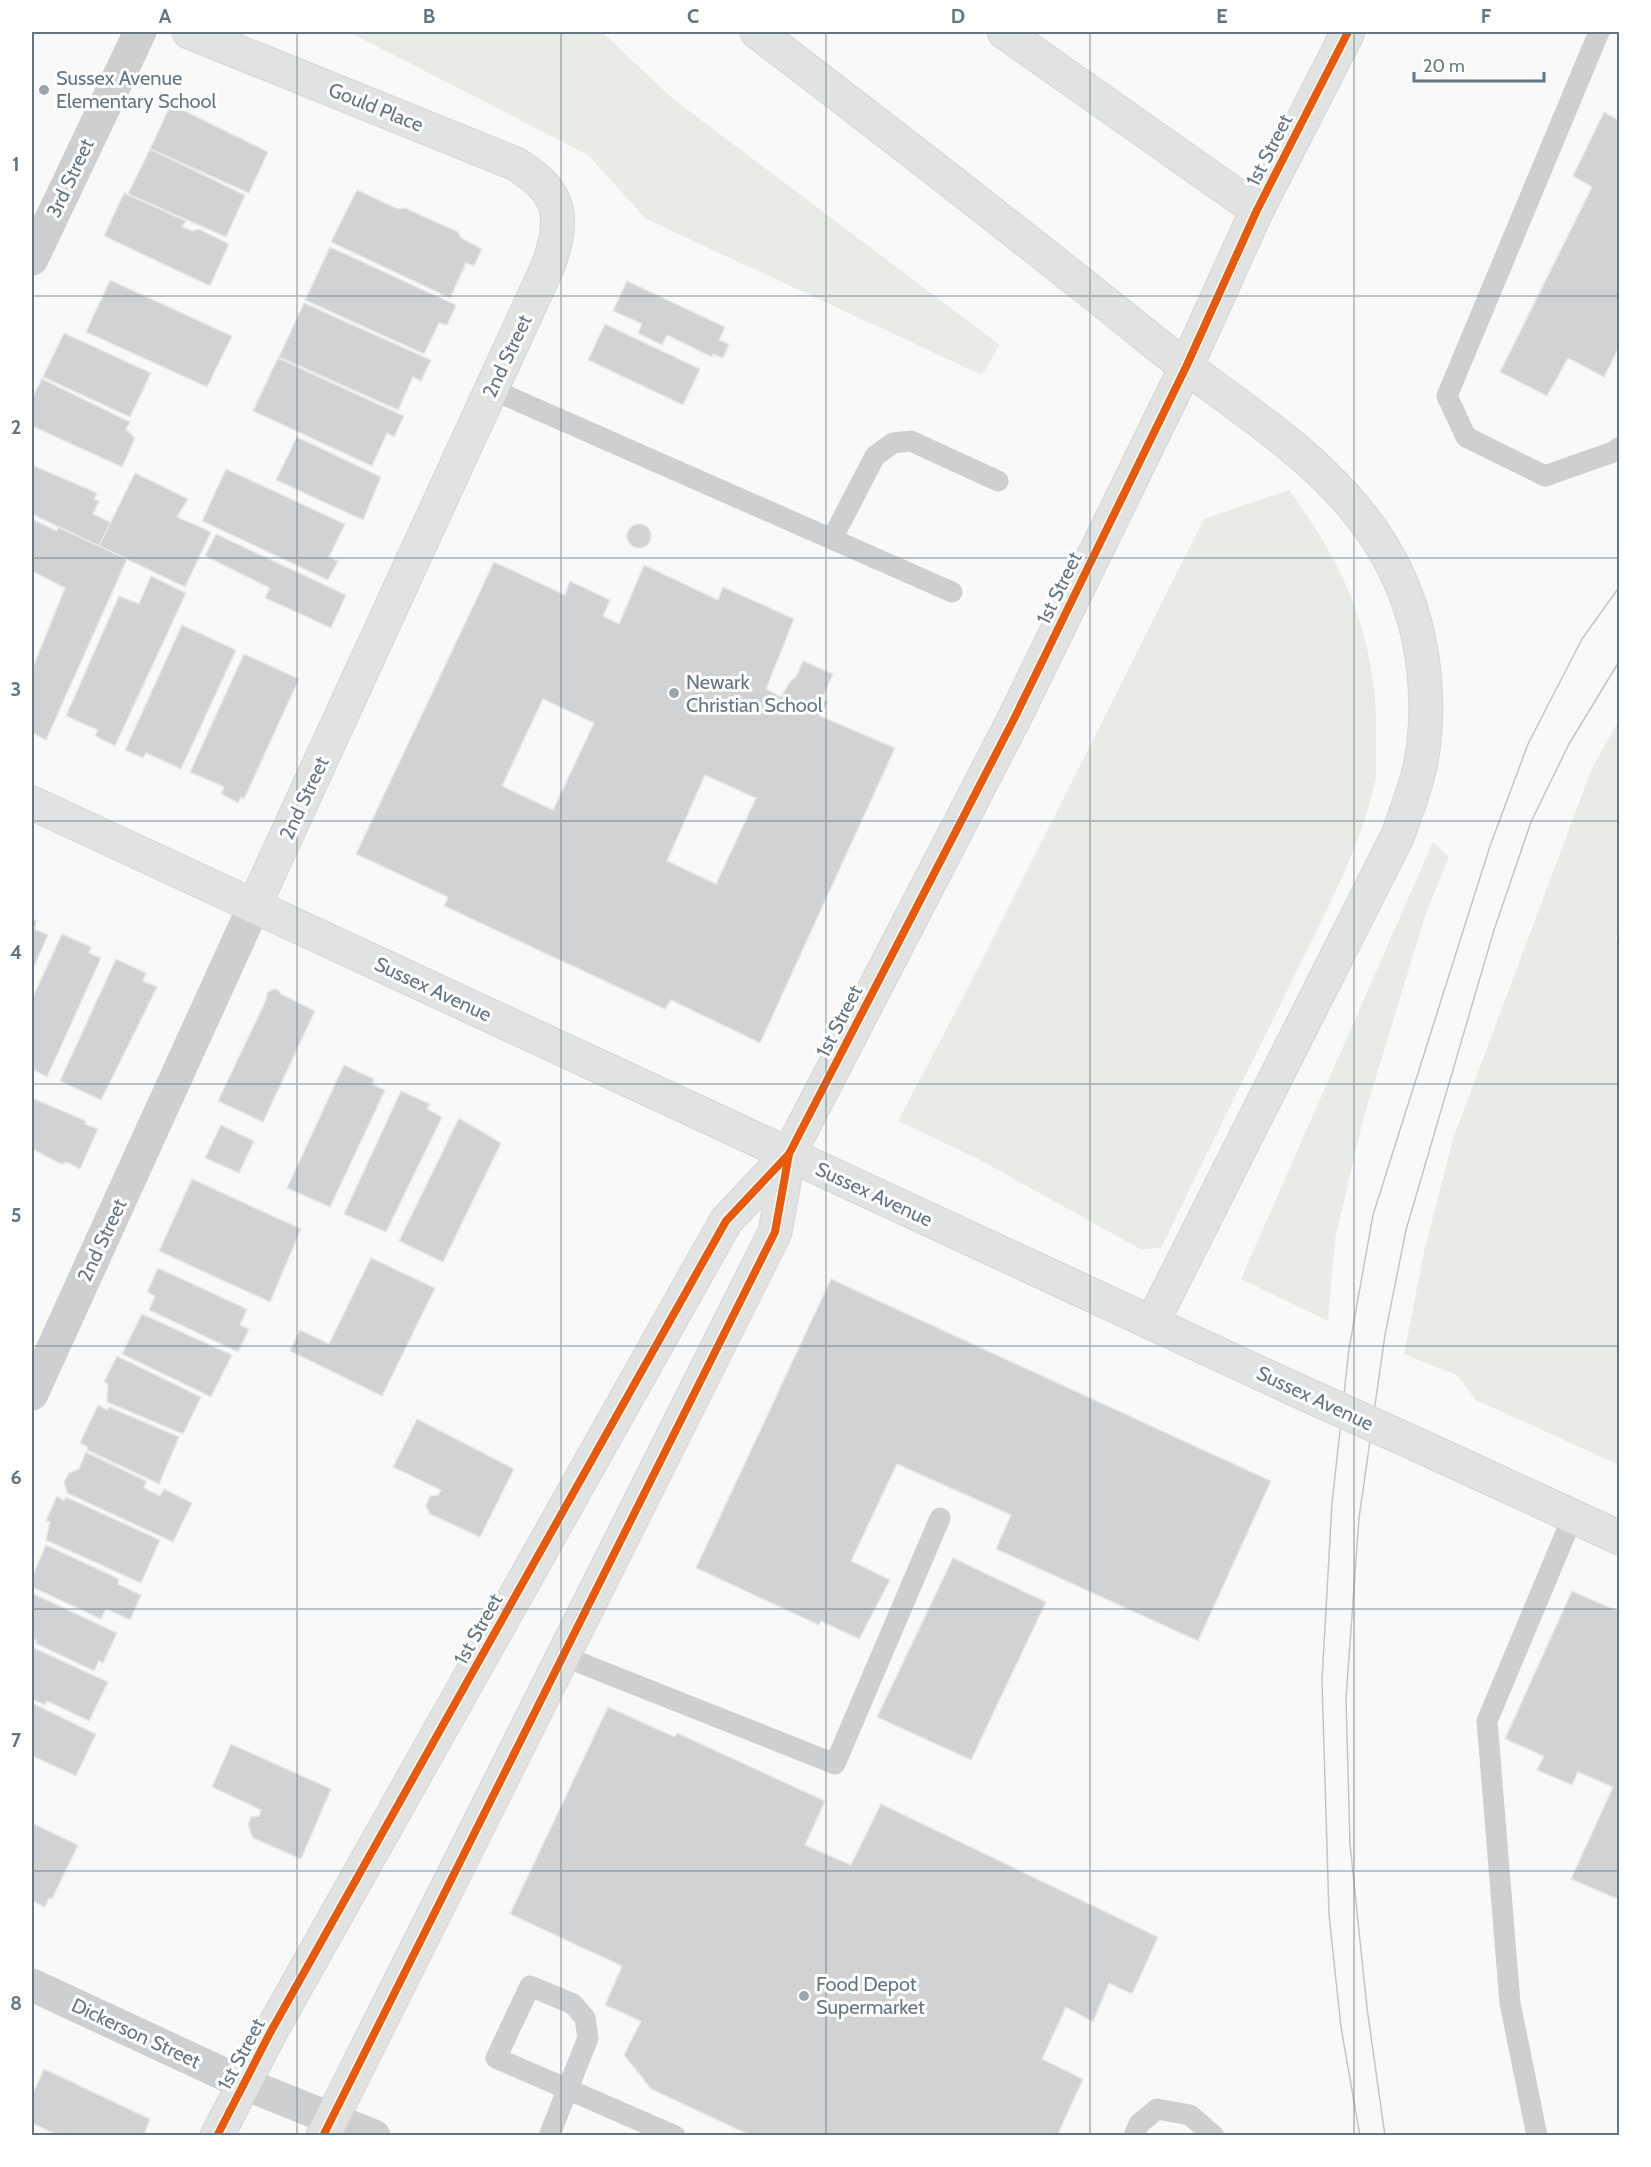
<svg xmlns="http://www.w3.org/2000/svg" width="1651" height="2167" font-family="Cabin,sans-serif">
<rect width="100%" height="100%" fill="#f9f9f9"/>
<!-- green -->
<g fill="#e8ebe6">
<polygon points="349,32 602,32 672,98 1000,345 982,375 646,219 588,155"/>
<path d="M1289 490C1346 566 1379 644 1376 741 1376 754 1377 769 1375 782 1360 852 1316 930 1285 995 1244 1079 1202 1163 1161 1248L1140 1249 980 1160 898 1121 967 990 1204 519Z"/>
<polygon points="1619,720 1620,927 1615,939 1620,941 1619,1465 1476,1400 1457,1375 1404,1354 1424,1252 1453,1139 1592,768"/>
<polygon points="1433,842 1449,857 1426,913 1364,1116 1335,1239 1328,1321 1241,1279"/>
</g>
<!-- building -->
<g fill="#d0d2d3" stroke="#e8e8e8" stroke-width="1.5" fill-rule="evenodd">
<polygon points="171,104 268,152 249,193 150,149"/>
<polygon points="1604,112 1620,121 1620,345 1604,377 1568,358 1547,396 1500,372 1592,187 1573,176"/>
<polygon points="150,149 245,195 226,237 128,194"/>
<polygon points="357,190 398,209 405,208 458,232 461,238 482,249 474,266 466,263 450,298 331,242"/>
<polygon points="124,193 186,221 182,227 192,231 199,229 229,244 210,286 104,236"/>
<polygon points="330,247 456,305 447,325 439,323 424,354 305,300"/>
<polygon points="110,280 232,336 207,387 86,332"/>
<polygon points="627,281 725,327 719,340 729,344 723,358 713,354 712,357 667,335 662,345 638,333 642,324 613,311"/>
<polygon points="304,303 431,360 421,381 413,377 398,410 279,357"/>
<polygon points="605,324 700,369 683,405 588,360"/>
<polygon points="64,333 151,373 130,417 43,377"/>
<polygon points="278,358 404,416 394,437 387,433 372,466 253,411"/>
<polygon points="42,379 130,422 126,429 135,438 122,467 32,426 32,398"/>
<polygon points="297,437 381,477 363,520 276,480"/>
<polygon points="32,465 97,493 94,499 99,501 93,514 112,523 99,546 32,514"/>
<polygon points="226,469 345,524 329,557 338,561 328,580 202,521"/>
<polygon points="135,473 188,499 177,517 211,532 185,587 99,546"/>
<polygon points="32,519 57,531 58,527 127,559 46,740 32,733 32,670 65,588 32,571"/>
<circle cx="639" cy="536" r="12"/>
<polygon points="216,534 346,595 331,628 265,598 270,588 205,556"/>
<path d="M494 562 565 595 570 581 610 600 603 616 619 624 644 565 718 600 723 587 794 619 766 689 781 697 791 680 796 677 803 661 833 674 822 699 828 702 820 716 895 748 760 1043 671 1000 665 1009 444 906 448 897 356 854ZM543 699 594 723 553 810 502 786ZM705 775 756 798 716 884 667 861Z"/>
<polygon points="151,576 186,593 115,746 95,736 98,730 66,716 119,596 139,604"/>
<polygon points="182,625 236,650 181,769 146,753 143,758 125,750"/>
<polygon points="244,654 299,679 244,799 241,797 238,803 221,794 224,787 190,772"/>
<polygon points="32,919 37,921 34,929 48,935 32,971"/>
<polygon points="62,934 91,947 89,953 101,958 47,1077 32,1069 32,999"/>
<polygon points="116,959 146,973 143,981 157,987 101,1100 60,1081"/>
<polygon points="273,989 277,989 281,994 315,1011 263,1122 218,1101 266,1000 267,993"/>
<polygon points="344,1065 374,1079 372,1084 385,1090 330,1207 287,1188"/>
<polygon points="401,1091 430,1104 427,1109 442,1117 386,1232 344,1214"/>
<polygon points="32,1098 86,1121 85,1124 98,1129 80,1169 67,1162 61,1164 32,1149"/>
<polygon points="459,1118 501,1143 443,1262 399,1241"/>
<polygon points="221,1125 254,1141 239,1173 205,1158"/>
<polygon points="192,1179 301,1229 270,1302 159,1251"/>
<polygon points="371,1258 435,1288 382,1396 290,1351 300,1330 329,1344"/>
<polygon points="158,1268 247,1309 240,1325 249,1329 238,1352 149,1310 155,1296 147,1292"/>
<polygon points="831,1279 1271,1481 1198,1641 996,1549 1011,1515 897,1464 851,1561 890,1580 859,1639 821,1621 819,1625 696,1568"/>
<polygon points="142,1314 232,1355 211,1397 122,1354"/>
<polygon points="117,1356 201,1397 183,1434 107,1402 108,1384 104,1382"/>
<polygon points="98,1405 108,1410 109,1407 179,1437 159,1484 87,1450 88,1447 80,1443"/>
<polygon points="417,1419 514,1469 480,1537 430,1514 426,1506 430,1496 438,1495 441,1490 393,1467"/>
<polygon points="86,1452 146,1481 144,1488 160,1496 164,1489 192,1503 173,1542 67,1493 64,1482 69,1473 79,1469"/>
<polygon points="57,1496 64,1501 66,1497 160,1540 141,1583 46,1540 50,1522 46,1521"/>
<polygon points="46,1545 119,1579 118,1584 141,1595 130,1620 106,1609 101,1619 32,1587 32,1577"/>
<polygon points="953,1558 1046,1602 971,1760 877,1717"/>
<polygon points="1572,1591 1620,1612 1620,1900 1571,1879 1613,1787 1578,1772 1572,1785 1537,1770 1544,1756 1505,1739"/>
<polygon points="32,1593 117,1633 103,1663 99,1661 94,1671 35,1643 37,1641 32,1638"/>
<polygon points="32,1647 108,1682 89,1721 47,1701 45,1705 32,1699"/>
<polygon points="32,1703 96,1734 76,1776 32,1756"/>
<polygon points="608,1707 675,1737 677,1733 825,1801 805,1845 851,1865 881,1804 1158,1937 1132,1994 1109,1983 1093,2022 1066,2007 1042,2059 1083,2079 1057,2136 752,2136 651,2089 624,2055 641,2021 605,2005 622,1966 510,1914"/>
<polygon points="231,1744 331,1789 301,1859 253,1838 248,1825 251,1817 259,1816 261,1810 212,1787"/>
<polygon points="32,1823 78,1845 52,1899 49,1898 45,1907 32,1901"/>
<polygon points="44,2069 150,2119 145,2132 150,2136 59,2136 32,2123 32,2096"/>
</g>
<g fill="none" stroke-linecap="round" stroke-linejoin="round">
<!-- secondary casing -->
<g stroke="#d5d6d7" stroke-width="35">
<g id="secondary">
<path d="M189 32 516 164C561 192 566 216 548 266L254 906"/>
<polyline points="32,803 1292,1388"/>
<polyline points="1418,1445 1620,1538"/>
<polyline points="217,2136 270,2033 726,1221 789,1154 1014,719 1186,367 1257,210 1348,32"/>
<polyline points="323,2136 775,1232 789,1154"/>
</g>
</g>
<!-- highway casing -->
<g stroke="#d5d6d6" stroke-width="35">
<g id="highway">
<path d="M757 32C892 135 1026 239 1159 346 1246 415 1350 471 1398 576 1424 632 1432 701 1421 762 1416 788 1406 813 1397 837L1152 1323"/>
<polyline points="1004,32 1257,210"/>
</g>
</g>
<!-- lane -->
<g stroke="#cecfd0" stroke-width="21">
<polyline points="1599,32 1447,396 1466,437 1545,476 1613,452 1620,447"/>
<polyline points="491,389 952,592"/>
<polyline points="832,539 875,456 893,443 911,441 998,481"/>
<polyline points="563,1656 835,1764 940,1518"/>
<polyline points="549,2136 588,2038 585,2018 573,2004 530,1986 496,2058 675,2136"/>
<polyline points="1134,2136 1139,2124 1157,2109 1190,2115 1214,2136"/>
<polyline points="1537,2136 1510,2003 1487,1721 1573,1516"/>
</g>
<!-- street -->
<g stroke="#cecfd0" stroke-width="33">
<polyline points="32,259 140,32"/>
<polyline points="32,1394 254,906"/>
<polyline points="32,1985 243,2083 374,2136"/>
</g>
<!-- secondary -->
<use href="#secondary" stroke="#e1e2e2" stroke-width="33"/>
<!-- highway -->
<use href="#highway" stroke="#e1e2e2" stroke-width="33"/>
<!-- tram -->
<g stroke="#c3c5c6" stroke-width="1.5">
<polyline points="1360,2136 1341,2027 1329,1915 1322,1680 1332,1503 1349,1349 1373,1215 1490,846 1528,744 1582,639 1620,586"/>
<polyline points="1385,2136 1367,2008 1350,1844 1346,1699 1359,1518 1385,1335 1406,1230 1494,930 1531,822 1569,744 1620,660"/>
</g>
<!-- secondary-bridge casing -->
<g stroke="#d5d6d7" stroke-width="35" stroke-linecap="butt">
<polyline id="secondary-bridge" points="1292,1388 1418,1445"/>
</g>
<!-- secondary-bridge -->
<use href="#secondary-bridge" stroke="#e1e2e2" stroke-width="33"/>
<!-- cycleway casing -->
<g stroke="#fff" stroke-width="11">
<g id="cycleway">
<polyline points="217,2136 270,2033 726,1221 789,1154 1014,719 1186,367 1257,210 1348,32"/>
<polyline points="323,2136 775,1232 789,1154"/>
</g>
</g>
<!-- cycleway -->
<use href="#cycleway" stroke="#e8590c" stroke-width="8"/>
</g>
<!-- grid -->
<path fill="none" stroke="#657683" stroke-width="1.5" stroke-opacity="0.55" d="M297 32V2136M561 32V2136M826 32V2136M1090 32V2136M1354 32V2136M32 296H1620M32 558H1620M32 821H1620M32 1084H1620M32 1346H1620M32 1609H1620M32 1871H1620"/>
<!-- markers -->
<g fill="#99a4ac" stroke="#fff" stroke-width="2">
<circle cx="44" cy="90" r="6"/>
<circle cx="674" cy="693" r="6"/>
<circle cx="804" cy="1996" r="6"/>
</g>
<g text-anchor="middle" stroke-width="6" stroke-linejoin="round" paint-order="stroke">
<!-- poi labels -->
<g font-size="20" fill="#657683" stroke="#fff" text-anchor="start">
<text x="56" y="85">Sussex Avenue<tspan x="56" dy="23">Elementary School</tspan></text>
<text x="686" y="689">Newark<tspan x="686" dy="23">Christian School</tspan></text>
<text x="816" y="1991">Food Depot<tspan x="816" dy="23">Supermarket</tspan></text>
</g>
<!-- street labels -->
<g font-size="20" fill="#657683" stroke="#fff">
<text transform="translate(376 107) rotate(22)" y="7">Gould Place</text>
<text transform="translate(1269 150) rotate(-63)" y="7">1st Street</text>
<text transform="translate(70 178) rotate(-65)" y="7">3rd Street</text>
<text transform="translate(507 356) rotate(-65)" y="7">2nd Street</text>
<text transform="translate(1059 588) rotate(-64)" y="7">1st Street</text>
<text transform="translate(304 798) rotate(-65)" y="7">2nd Street</text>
<text transform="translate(433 989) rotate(25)" y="7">Sussex Avenue</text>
<text transform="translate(839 1021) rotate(-63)" y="7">1st Street</text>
<text transform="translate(874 1194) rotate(25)" y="7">Sussex Avenue</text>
<text transform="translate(102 1240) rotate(-65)" y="7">2nd Street</text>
<text transform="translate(1315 1398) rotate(25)" y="7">Sussex Avenue</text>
<text transform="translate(478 1629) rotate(-61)" y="7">1st Street</text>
<text transform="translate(136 2033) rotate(25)" y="7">Dickerson Street</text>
<text transform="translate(241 2054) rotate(-62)" y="7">1st Street</text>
</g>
</g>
<!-- border -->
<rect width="1651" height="2167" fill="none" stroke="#ffffff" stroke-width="66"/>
<!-- scale -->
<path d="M1414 72v9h130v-9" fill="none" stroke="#657683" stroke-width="3"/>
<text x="1423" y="72" font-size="18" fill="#657683" stroke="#ffffff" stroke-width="4.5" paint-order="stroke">20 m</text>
<rect x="33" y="33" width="1585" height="2101" fill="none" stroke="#657683" stroke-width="2"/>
<g font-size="20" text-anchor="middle" font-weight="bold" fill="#657683">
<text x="165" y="23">A</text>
<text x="429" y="23">B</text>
<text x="693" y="23">C</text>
<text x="958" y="23">D</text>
<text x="1222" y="23">E</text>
<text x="1486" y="23">F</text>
<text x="16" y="171">1</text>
<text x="16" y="434">2</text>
<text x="16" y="696">3</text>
<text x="16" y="959">4</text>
<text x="16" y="1222">5</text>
<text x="16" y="1484">6</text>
<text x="16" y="1747">7</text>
<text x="16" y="2010">8</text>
</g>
</svg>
